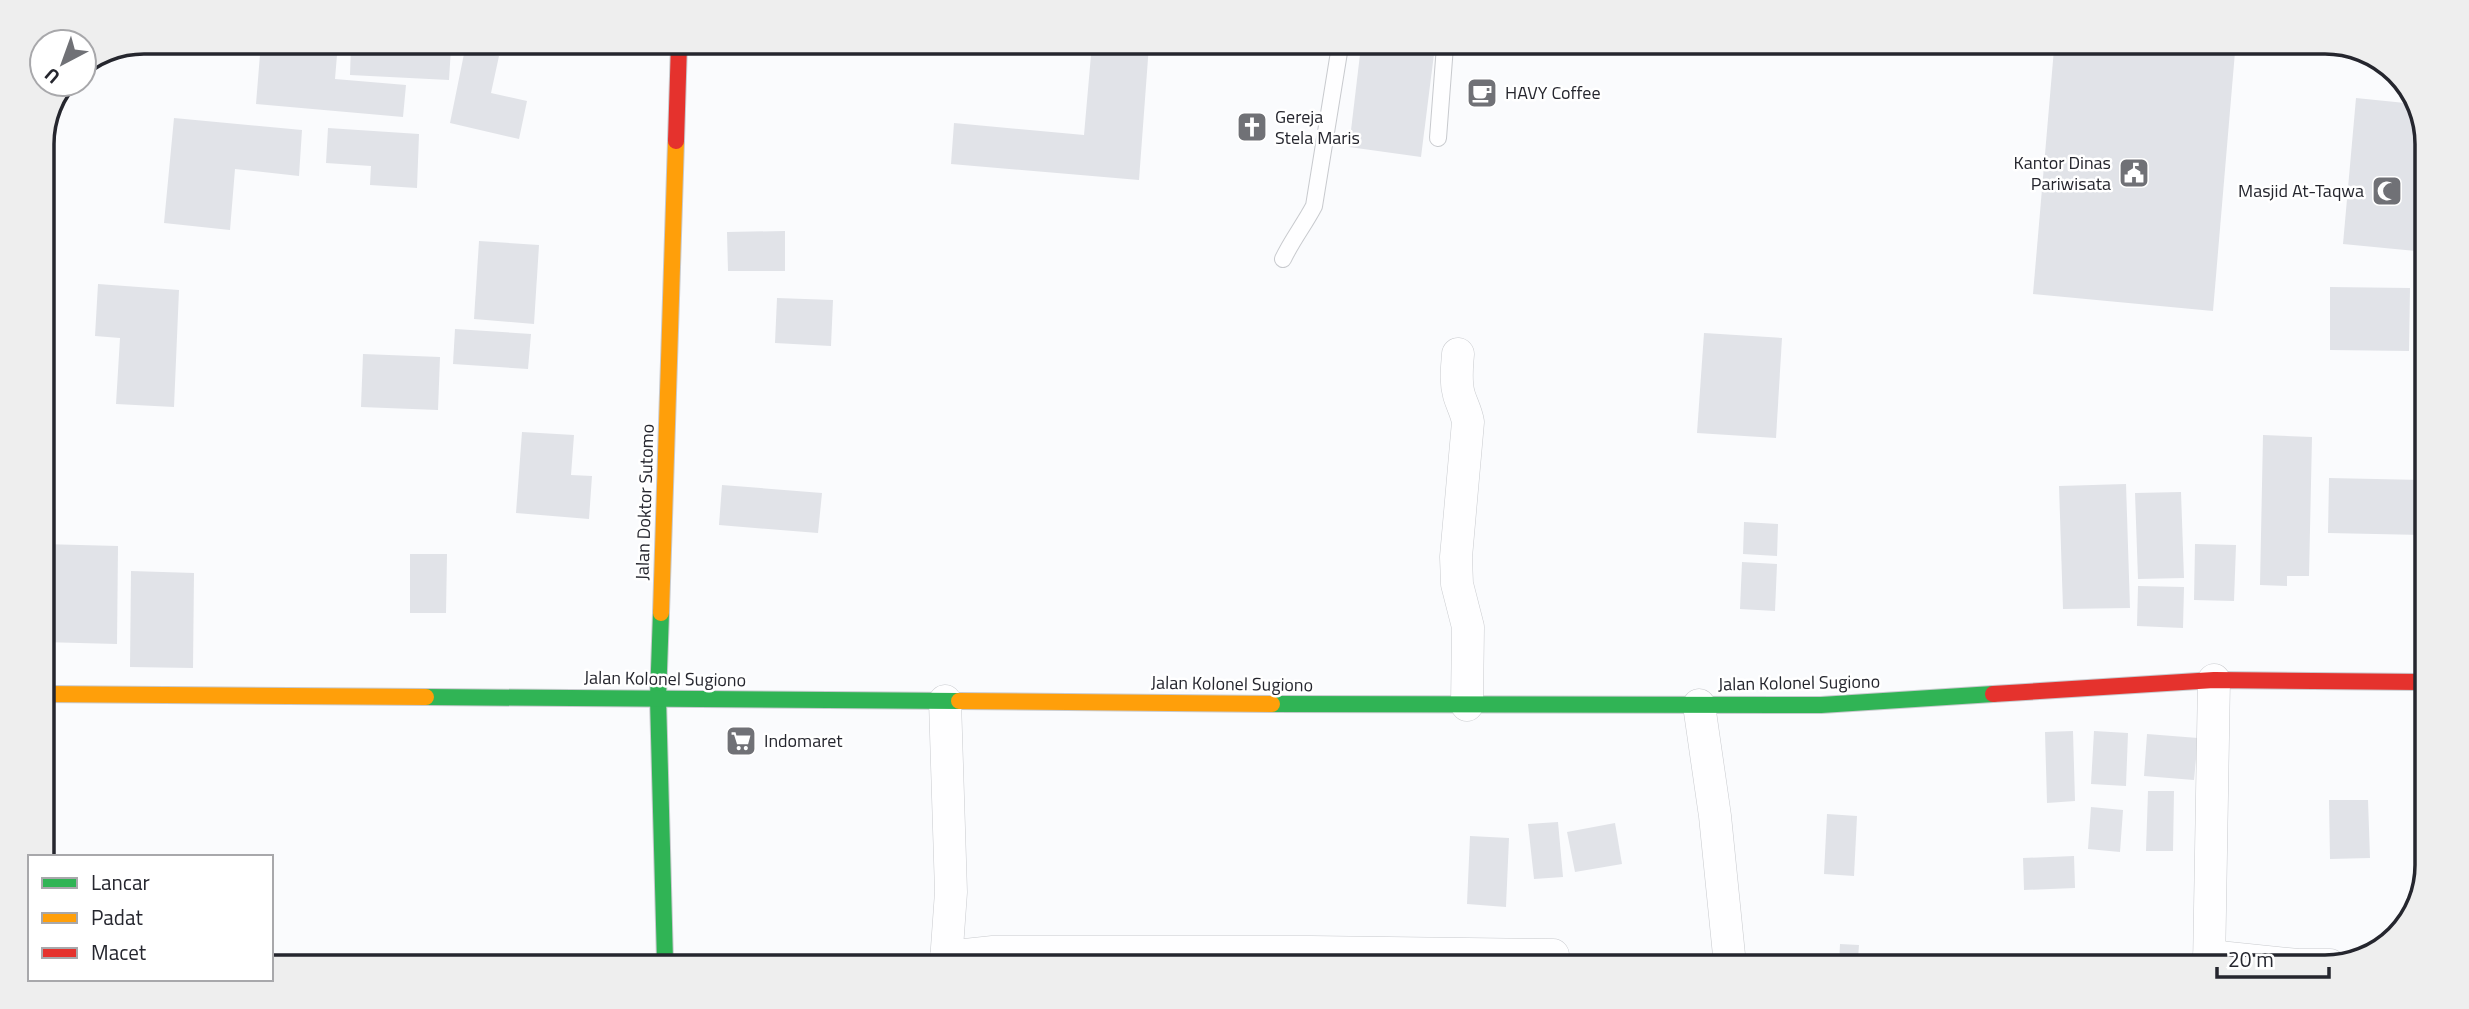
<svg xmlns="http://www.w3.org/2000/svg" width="2469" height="1009" font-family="'Titillium Web',sans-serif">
<rect width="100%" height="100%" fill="#fafbfd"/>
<!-- building -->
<g fill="#e1e3e8">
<polygon points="261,42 338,43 335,79 406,85 403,117 256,104"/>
<polygon points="351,43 451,48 449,80 350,75"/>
<polygon points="728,44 848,44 848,53 728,46"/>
<polygon points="1084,45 1149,45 1139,180 951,164 954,123 1084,135 1091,55 1084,54"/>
<polygon points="1361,46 1435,46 1421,157 1349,147"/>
<polygon points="465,49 499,56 491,93 527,101 519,139 450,123"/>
<polygon points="2054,49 2204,49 2235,52 2213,311 2033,294"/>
<polygon points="2356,98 2415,104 2427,138 2426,252 2343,244"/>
<polygon points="174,118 302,130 299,176 235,169 230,230 164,223"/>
<polygon points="328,128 419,134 417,188 370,185 371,166 326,163"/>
<polygon points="785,231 785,271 728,271 727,232"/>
<polygon points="479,241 539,245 534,324 474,319"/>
<polygon points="98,284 179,290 174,407 116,404 120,338 95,336"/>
<polygon points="2330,287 2410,288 2409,351 2330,350"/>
<polygon points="2420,289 2425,289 2425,355 2418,355"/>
<polygon points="777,298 833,300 831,346 775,343"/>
<polygon points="455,329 531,334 528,369 453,364"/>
<polygon points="1704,333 1782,338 1776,438 1697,433"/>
<polygon points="363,354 440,357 438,410 361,407"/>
<polygon points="522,432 574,435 571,475 592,476 589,519 516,513"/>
<polygon points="2263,435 2312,437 2309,576 2287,576 2287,586 2260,585"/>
<polygon points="2329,478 2423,480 2423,535 2328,533"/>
<polygon points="2126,484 2130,608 2063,609 2059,486"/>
<polygon points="722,485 822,493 818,533 719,525"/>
<polygon points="2181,492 2184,578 2138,579 2135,493"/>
<polygon points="1744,522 1778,524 1777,556 1743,554"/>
<polygon points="42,544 118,546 117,644 42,642"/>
<polygon points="2195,544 2236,545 2234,601 2194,600"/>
<polygon points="410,554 447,554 446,613 410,613"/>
<polygon points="1742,562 1777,564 1775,611 1740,609"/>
<polygon points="131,571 194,573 193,668 130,667"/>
<polygon points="2138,586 2184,587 2183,628 2137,626"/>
<polygon points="2073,731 2075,801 2047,803 2045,732"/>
<polygon points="2094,731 2128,733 2126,786 2091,784"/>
<polygon points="2147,734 2198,738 2194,780 2144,776"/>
<polygon points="2148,791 2174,791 2173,851 2146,851"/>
<polygon points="2329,800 2368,800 2370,858 2330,859"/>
<polygon points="2091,807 2123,810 2120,852 2088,849"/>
<polygon points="1827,814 1857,816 1854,876 1824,874"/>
<polygon points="1558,822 1563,877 1534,879 1528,824"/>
<polygon points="1615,823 1622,864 1575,872 1567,832"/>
<polygon points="1470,836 1509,838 1506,907 1467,904"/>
<polygon points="2074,856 2075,888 2024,890 2023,858"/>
<polygon points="2414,863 2420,863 2419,903 2413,912"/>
<polygon points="1840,944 1859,945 1858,959 1887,961 1887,965 1839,965"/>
</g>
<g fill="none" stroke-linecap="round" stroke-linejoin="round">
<!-- lane casing -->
<g stroke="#c8cace" stroke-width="18">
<g id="lane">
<polyline points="1438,138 1445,46"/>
<path d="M1283 259C1292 240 1304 225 1314 206L1340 46"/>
</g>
</g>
<!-- street casing -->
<g stroke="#c8cace" stroke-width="33">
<g id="street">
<path d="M1458 354C1457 368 1455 381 1459 395 1462 405 1466 411 1468 422L1456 557 1457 584 1468 627 1467 705"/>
<polyline points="945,701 951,892 946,962"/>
<polyline points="1699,705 1715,816 1730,965"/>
<polyline points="2209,956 2298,965 2330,965"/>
<polyline points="946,957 993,952 1311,952 1553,955"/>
<polyline points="2209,967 2214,680"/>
</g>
</g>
<!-- fast casing -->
<g stroke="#c8cace" stroke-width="18">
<g id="fast">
<polyline points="661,613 658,698 665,961"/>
<polyline points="426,697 959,701"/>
<polyline points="1272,704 1821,705 1993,694"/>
</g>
</g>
<!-- slow casing -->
<g stroke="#c8cace" stroke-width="18">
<g id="slow">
<polyline points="661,613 676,141"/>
<polyline points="42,694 426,697"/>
<polyline points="959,701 1272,704"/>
</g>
</g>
<!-- jam casing -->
<g stroke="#c8cace" stroke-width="18">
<g id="jam">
<polyline points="676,141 679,44"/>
<polyline points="1993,694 2214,680 2422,682"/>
</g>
</g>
<!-- lane -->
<use href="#lane" stroke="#fefeff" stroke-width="16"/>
<!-- street -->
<use href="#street" stroke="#fefeff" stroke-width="32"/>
<!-- fast -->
<use href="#fast" stroke="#30b455" stroke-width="16"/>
<!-- slow -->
<use href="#slow" stroke="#ff9f0a" stroke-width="16"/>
<!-- jam -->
<use href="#jam" stroke="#e5322d" stroke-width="16"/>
</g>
<!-- icons -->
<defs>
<g id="cafe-square" transform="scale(1.575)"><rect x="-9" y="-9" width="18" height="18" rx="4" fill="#707176" stroke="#fff"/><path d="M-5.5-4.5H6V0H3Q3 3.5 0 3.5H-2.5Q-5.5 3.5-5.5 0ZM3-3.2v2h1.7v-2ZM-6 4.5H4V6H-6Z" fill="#fff"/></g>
<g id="church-square" transform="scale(1.575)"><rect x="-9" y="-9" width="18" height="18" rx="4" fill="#707176" stroke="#fff"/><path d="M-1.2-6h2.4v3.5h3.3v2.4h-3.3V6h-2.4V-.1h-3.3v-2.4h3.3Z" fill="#fff"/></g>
<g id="civic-square" transform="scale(1.575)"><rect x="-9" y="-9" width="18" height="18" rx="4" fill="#707176" stroke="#fff"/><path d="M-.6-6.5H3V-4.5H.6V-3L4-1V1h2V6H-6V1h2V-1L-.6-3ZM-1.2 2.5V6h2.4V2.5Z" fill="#fff"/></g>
<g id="mosque-square" transform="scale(1.575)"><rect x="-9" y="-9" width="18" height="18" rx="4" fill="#707176" stroke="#fff"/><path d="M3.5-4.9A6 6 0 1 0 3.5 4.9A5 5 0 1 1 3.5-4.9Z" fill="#fff"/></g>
<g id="supermarket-square" transform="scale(1.575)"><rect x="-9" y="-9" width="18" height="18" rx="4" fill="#707176" stroke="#fff"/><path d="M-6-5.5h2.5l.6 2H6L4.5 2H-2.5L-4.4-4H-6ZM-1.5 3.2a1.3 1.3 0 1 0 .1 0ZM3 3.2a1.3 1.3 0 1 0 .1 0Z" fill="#fff"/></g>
</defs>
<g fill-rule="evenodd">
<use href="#cafe-square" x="1482" y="93"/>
<use href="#church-square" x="1252" y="127"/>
<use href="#civic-square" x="2134" y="173"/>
<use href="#mosque-square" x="2387" y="191"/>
<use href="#supermarket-square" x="741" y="741"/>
</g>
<g text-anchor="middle" stroke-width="5" stroke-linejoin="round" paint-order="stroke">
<!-- poi labels -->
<g font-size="18" fill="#25262e" stroke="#fff" text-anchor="start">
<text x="1505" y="99">HAVY Coffee</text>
<text x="1275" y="123">Gereja<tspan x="1275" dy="21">Stela Maris</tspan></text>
<text x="2111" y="169" text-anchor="end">Kantor Dinas<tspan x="2111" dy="21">Pariwisata</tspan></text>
<text x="2364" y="197" text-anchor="end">Masjid At-Taqwa</text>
<text x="764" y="747">Indomaret</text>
</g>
<!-- street labels -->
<g font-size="18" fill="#25262e" stroke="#fff">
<text transform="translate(645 502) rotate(-88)" y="6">Jalan Doktor Sutomo</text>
<text transform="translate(665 679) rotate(1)" y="6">Jalan Kolonel Sugiono</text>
<text transform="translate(1799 683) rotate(-1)" y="6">Jalan Kolonel Sugiono</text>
<text transform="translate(1232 684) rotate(1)" y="6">Jalan Kolonel Sugiono</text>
</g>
</g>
<!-- crop -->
<path d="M0 0H2469V1009H0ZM144 54H2325A90 90 0 0 1 2415 144V865A90 90 0 0 1 2325 955H144A90 90 0 0 1 54 865V144A90 90 0 0 1 144 54Z" fill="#eee" fill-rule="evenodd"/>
<path fill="none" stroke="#25262e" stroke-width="3.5" d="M144 54H2325A90 90 0 0 1 2415 144V865A90 90 0 0 1 2325 955H144A90 90 0 0 1 54 865V144A90 90 0 0 1 144 54Z"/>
<!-- legend -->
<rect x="28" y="855" width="245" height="126" fill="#ffffff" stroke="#a8a8ab" stroke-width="2"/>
<rect x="42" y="878" width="35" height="10" fill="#30b455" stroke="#a8a8ab" stroke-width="2"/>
<text x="91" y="890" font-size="21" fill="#25262e">Lancar</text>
<rect x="42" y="913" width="35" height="10" fill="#ff9f0a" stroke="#a8a8ab" stroke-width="2"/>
<text x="91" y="925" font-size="21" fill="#25262e">Padat</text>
<rect x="42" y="948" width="35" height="10" fill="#e5322d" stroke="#a8a8ab" stroke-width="2"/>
<text x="91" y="960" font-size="21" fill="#25262e">Macet</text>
<!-- north arrow -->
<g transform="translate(63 63) rotate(221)"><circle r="33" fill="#ffffff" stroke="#a8a8ab" stroke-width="2"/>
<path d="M0-5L12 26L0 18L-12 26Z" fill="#707176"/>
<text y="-10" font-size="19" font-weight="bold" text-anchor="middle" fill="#25262e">U</text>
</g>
<!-- scale -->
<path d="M2217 967v10h112v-10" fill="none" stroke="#25262e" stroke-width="3.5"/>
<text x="2228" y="967" font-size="21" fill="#25262e" stroke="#ffffff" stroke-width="5" paint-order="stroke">20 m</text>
</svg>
